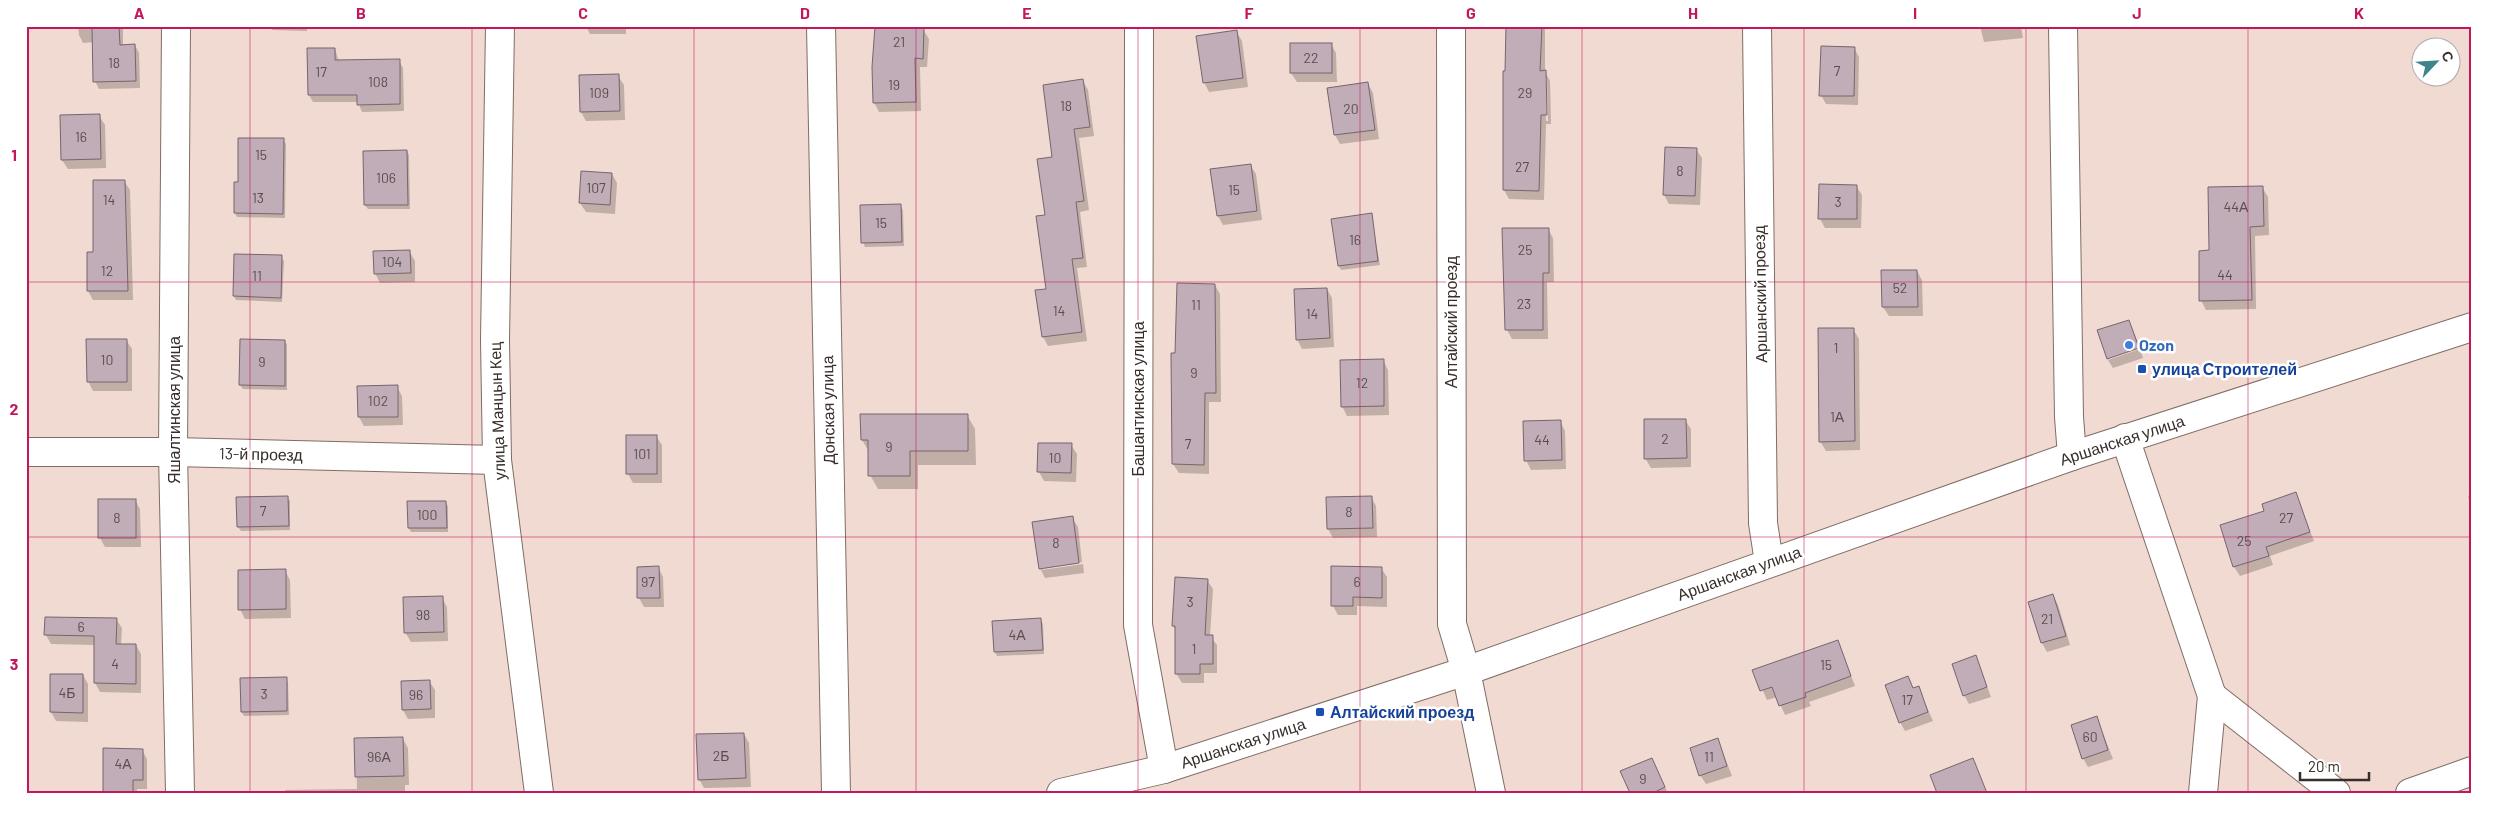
<svg xmlns="http://www.w3.org/2000/svg" width="2498" height="819" font-family="Barlow,sans-serif">
<rect width="100%" height="100%" fill="#f0dad1"/>
<!-- shadow -->
<g fill="#0003" fill-rule="evenodd">
<polygon points="78,26 123,26 123,46 135,45 139,53 140,88 99,89 95,81 94,42 83,43 79,35"/>
<polygon points="270,26 307,26 307,31 272,30"/>
<polygon points="404,26 433,26 433,29 405,29"/>
<polygon points="586,26 626,26 626,34 590,34"/>
<polygon points="876,26 909,26 909,29 923,29 929,39 927,67 920,67 921,111 879,112 874,102"/>
<path d="M1508 26H1545V72L1550 81 1551 124H1546L1544 200 1509 199 1504 190ZM1545 77 1547 79 1548 121H1546Z"/>
<polygon points="1980,26 2021,26 2023,38 1984,42"/>
<polygon points="1236,31 1242,41 1248,87 1209,92 1204,82"/>
<polygon points="1331,44 1336,53 1337,82 1297,82 1291,73"/>
<polygon points="1854,48 1859,57 1858,105 1826,104 1821,95"/>
<polygon points="308,49 335,49 339,62 399,61 403,68 404,111 362,112 358,102 313,102 309,95"/>
<polygon points="618,76 624,85 625,120 586,121 581,112"/>
<polygon points="1083,81 1088,90 1094,136 1079,138 1089,210 1080,212 1087,267 1077,268 1087,341 1048,346 1043,337 1047,290 1046,216 1054,158"/>
<polygon points="1368,84 1373,93 1379,139 1340,144 1335,135"/>
<polygon points="99,116 105,125 106,168 68,169 62,160 61,117"/>
<polygon points="283,139 286,144 285,218 237,217 235,213"/>
<polygon points="1696,149 1702,158 1700,205 1669,204 1664,195"/>
<polygon points="407,151 409,155 410,209 368,209 365,205 364,152"/>
<polygon points="1250,165 1256,174 1262,220 1223,225 1218,216 1212,170"/>
<polygon points="612,174 617,183 615,214 586,212 580,203"/>
<polygon points="124,181 130,190 133,300 93,300 88,291 94,253"/>
<polygon points="1856,186 1862,195 1861,228 1825,228 1820,219"/>
<polygon points="2262,187 2268,197 2269,235 2255,236 2256,309 2206,310 2201,300 2211,252"/>
<polygon points="900,206 903,210 904,246 865,247 863,242"/>
<polygon points="1371,215 1380,265 1341,270 1339,266"/>
<polygon points="1503,229 1548,229 1553,238 1554,282 1547,282 1548,339 1512,339 1507,330"/>
<polygon points="409,251 415,261 415,282 380,283 375,273"/>
<polygon points="281,257 284,261 282,302 236,300 234,296"/>
<polygon points="1917,271 1922,280 1923,316 1889,316 1883,307"/>
<polygon points="1215,285 1220,294 1221,402 1209,402 1209,474 1179,473 1173,464 1177,354"/>
<polygon points="1327,289 1332,298 1334,347 1302,349 1297,339"/>
<polygon points="2129,321 2140,347 2108,357"/>
<polygon points="1853,329 1859,339 1860,450 1826,451 1820,441"/>
<polygon points="126,340 132,349 132,391 93,391 88,381"/>
<polygon points="285,341 287,345 287,390 243,389 240,385"/>
<polygon points="2140,349 2143,358 2113,368 2108,360"/>
<polygon points="1383,360 1388,370 1389,415 1347,416 1342,406"/>
<polygon points="397,387 402,396 403,425 364,426 359,417"/>
<polygon points="967,415 975,429 976,465 918,465 918,489 878,489 870,475 870,453 862,440"/>
<polygon points="1685,420 1691,429 1691,467 1651,468 1645,458"/>
<polygon points="1560,421 1565,431 1566,469 1531,470 1526,460"/>
<polygon points="656,436 662,445 662,483 633,483 628,474"/>
<polygon points="1071,445 1077,454 1076,482 1044,481 1039,472"/>
<polygon points="2295,494 2314,541 2270,556 2273,565 2240,576 2234,567 2266,512"/>
<polygon points="2472,495 2472,511 2468,496"/>
<polygon points="287,497 290,501 290,530 241,531 238,527"/>
<polygon points="1371,497 1376,506 1377,537 1333,538 1328,529"/>
<polygon points="135,500 140,509 141,547 105,547 100,538"/>
<polygon points="445,502 448,506 448,532 411,532 409,528"/>
<polygon points="1072,518 1078,527 1082,562 1042,567 1042,570 1083,564 1084,573 1045,578 1040,568"/>
<polygon points="658,567 663,577 664,607 644,607 639,598"/>
<polygon points="1381,568 1387,577 1387,607 1357,606 1357,615 1338,615 1333,606"/>
<polygon points="285,571 290,580 291,618 245,619 240,609"/>
<polygon points="1207,580 1213,589 1210,636 1217,645 1217,673 1204,673 1204,683 1182,683 1176,673 1176,631 1173,626"/>
<polygon points="2053,595 2058,605 2070,645 2047,652 2042,643 2030,602"/>
<polygon points="442,598 447,607 448,641 411,642 405,632"/>
<polygon points="116,619 122,628 121,645 136,645 141,654 141,693 100,692 95,683 95,645 51,644 46,635"/>
<polygon points="1041,620 1043,624 1044,654 997,656 995,652 993,622"/>
<polygon points="1838,642 1855,686 1809,702 1811,706 1785,715 1777,697 1767,700 1754,670"/>
<polygon points="1976,657 1991,697 1969,704 1964,695"/>
<polygon points="51,675 83,675 88,684 88,722 56,721 51,712"/>
<polygon points="286,678 288,683 289,715 244,716 242,712"/>
<polygon points="1907,678 1913,689 1918,687 1933,721 1905,731 1900,722"/>
<polygon points="429,681 435,690 435,718 408,719 403,710"/>
<polygon points="2097,718 2113,759 2088,767 2083,758"/>
<polygon points="744,734 749,743 751,787 704,788 699,779"/>
<polygon points="403,739 408,748 409,785 405,785 405,793 285,793 285,790 357,789 356,740"/>
<polygon points="1718,740 1732,776 1706,784 1700,775"/>
<polygon points="142,750 147,759 147,789 137,789 137,793 102,793"/>
<polygon points="1652,759 1668,793 1631,793"/>
</g>
<!-- building -->
<g fill="#c1adb7" stroke="#77646e">
<polygon points="92,26 119,26 120,45 135,44 136,81 93,82"/>
<polygon points="875,26 924,28 923,59 915,58 916,102 873,103 872,67"/>
<polygon points="1506,26 1542,26 1540,71 1546,70 1547,115 1541,115 1539,191 1503,190 1503,71 1505,71"/>
<polygon points="1237,30 1243,78 1203,83 1196,36"/>
<rect x="1290" y="43" width="42" height="30"/>
<polygon points="1821,46 1855,47 1854,96 1819,96"/>
<polygon points="307,48 335,48 335,60 400,59 400,104 357,105 357,95 308,95"/>
<polygon points="619,74 620,111 580,112 579,75"/>
<polygon points="1083,79 1090,127 1074,129 1084,201 1076,202 1083,258 1072,259 1082,332 1042,337 1035,290 1046,289 1036,216 1045,215 1037,159 1052,157 1043,85"/>
<polygon points="1368,82 1375,130 1334,135 1327,88"/>
<polygon points="100,114 101,159 61,160 60,115"/>
<polygon points="238,138 284,138 283,214 234,213 234,182 238,182"/>
<polygon points="1665,147 1697,148 1695,196 1663,195"/>
<polygon points="407,150 408,205 364,205 363,151"/>
<polygon points="1251,164 1257,211 1217,216 1210,169"/>
<polygon points="581,171 612,173 610,205 579,203"/>
<polygon points="93,180 125,180 128,291 87,291 87,252 93,252"/>
<polygon points="1819,184 1857,185 1857,219 1818,219"/>
<polygon points="2263,186 2264,226 2250,227 2252,300 2199,301 2199,251 2209,250 2208,187"/>
<polygon points="901,204 902,242 861,243 860,205"/>
<polygon points="1372,213 1378,261 1338,266 1331,219"/>
<polygon points="1502,228 1549,228 1549,273 1543,273 1543,330 1505,330"/>
<polygon points="410,250 411,273 374,274 373,251"/>
<polygon points="234,254 282,255 281,298 233,296"/>
<polygon points="1881,270 1917,270 1918,307 1882,307"/>
<polygon points="1177,283 1215,284 1216,393 1205,393 1204,465 1172,464 1171,353 1175,353"/>
<polygon points="1327,288 1330,338 1296,340 1294,289"/>
<polygon points="2129,320 2139,348 2107,359 2097,330"/>
<polygon points="1818,328 1854,328 1855,441 1819,442"/>
<polygon points="86,339 127,339 127,382 87,382"/>
<polygon points="240,339 285,340 285,386 239,385"/>
<polygon points="1384,359 1384,406 1341,407 1340,360"/>
<polygon points="398,385 398,417 358,417 357,386"/>
<polygon points="860,414 968,414 968,451 910,451 910,476 868,476 868,440 861,440"/>
<polygon points="1644,419 1686,419 1687,458 1644,459"/>
<polygon points="1561,420 1562,460 1524,461 1523,421"/>
<rect x="626" y="435" width="31" height="39"/>
<polygon points="1038,443 1072,443 1071,473 1037,472"/>
<polygon points="2296,492 2310,532 2266,547 2269,556 2233,567 2220,525 2264,511 2262,504"/>
<polygon points="288,496 289,526 237,527 236,497"/>
<polygon points="1372,496 1373,528 1327,529 1326,497"/>
<rect x="98" y="499" width="38" height="39"/>
<polygon points="407,501 446,501 447,528 408,528"/>
<polygon points="1073,516 1079,563 1039,569 1032,522"/>
<polygon points="659,566 660,598 637,598 637,567"/>
<polygon points="1331,566 1382,567 1382,598 1353,597 1353,606 1331,606"/>
<polygon points="286,569 286,609 238,610 238,570"/>
<polygon points="1175,577 1208,579 1205,635 1213,635 1213,664 1200,664 1200,674 1175,674 1175,626 1172,626"/>
<polygon points="2053,594 2066,636 2041,643 2028,602"/>
<polygon points="443,596 444,632 404,633 403,597"/>
<polygon points="45,617 117,618 116,644 136,644 136,684 94,683 94,636 44,635"/>
<polygon points="1041,618 1043,650 994,652 992,621"/>
<polygon points="1838,640 1851,676 1805,693 1806,697 1779,706 1772,687 1760,691 1752,670"/>
<polygon points="1976,655 1987,687 1963,696 1952,664"/>
<polygon points="50,674 83,674 83,713 50,712"/>
<polygon points="1908,676 1913,688 1919,686 1928,712 1899,723 1885,685"/>
<polygon points="287,677 287,711 241,712 240,678"/>
<polygon points="430,680 431,709 402,710 401,681"/>
<polygon points="2097,716 2108,750 2082,759 2071,725"/>
<polygon points="744,733 746,778 698,780 696,734"/>
<polygon points="403,737 404,776 355,777 354,738"/>
<polygon points="1718,738 1727,766 1699,776 1690,748"/>
<polygon points="103,748 143,749 143,780 133,780 133,793 103,793"/>
<polygon points="1652,758 1665,787 1653,793 1630,793 1620,771"/>
<polygon points="1973,758 1987,793 1937,793 1930,775"/>
</g>
<g fill="none" stroke-linecap="round" stroke-linejoin="round">
<!-- minor casing -->
<g stroke="#806d65" stroke-width="30">
<g id="minor">
<polyline points="176,26 173,452 180,793"/>
<polyline points="500,26 495,340 497,460 539,793"/>
<polyline points="821,26 836,793"/>
<polyline points="1139,26 1138,625 1164,769"/>
<polyline points="1451,26 1452,624 1466,671 1491,793"/>
<polyline points="1757,26 1763,523 1769,562"/>
<polyline points="2063,26 2069,417 2072,456"/>
<polyline points="2125,438 2212,696 2203,793"/>
<polyline points="26,452 173,452 497,460"/>
<polyline points="2212,696 2336,793"/>
<polyline points="1061,793 1164,769 1466,671 2072,456 2472,327"/>
<polyline points="2410,793 2472,771"/>
</g>
</g>
<!-- minor -->
<use href="#minor" stroke="#fff" stroke-width="28"/>
</g>
<!-- grid -->
<path fill="none" stroke="#c2185b" stroke-width="1" stroke-opacity="0.55" d="M250 26V793M472 26V793M694 26V793M916 26V793M1138 26V793M1360 26V793M1582 26V793M1804 26V793M2026 26V793M2248 26V793M26 282H2472M26 537H2472"/>
<!-- markers -->
<circle fill="#3f7fe0" stroke="#fff" stroke-width="2" cx="2129" cy="345" r="5"/>
<g fill="#1a4fb4" stroke="#fff" stroke-width="2">
<rect x="2137" y="364" width="10" height="10" rx="2.5"/>
<rect x="1315" y="707" width="10" height="10" rx="2.5"/>
</g>
<g text-anchor="middle" stroke-width="5" stroke-linejoin="round" paint-order="stroke">
<!-- number labels -->
<g font-size="14" fill="#594e4d">
<text x="899" y="47">21</text>
<text x="1311" y="63">22</text>
<text x="114" y="68">18</text>
<text x="1837" y="76">7</text>
<text x="321" y="77">17</text>
<text x="378" y="87">108</text>
<text x="894" y="90">19</text>
<text x="599" y="98">109</text>
<text x="1525" y="98">29</text>
<text x="1066" y="111">18</text>
<text x="1351" y="114">20</text>
<text x="81" y="142">16</text>
<text x="261" y="160">15</text>
<text x="1522" y="172">27</text>
<text x="1680" y="176">8</text>
<text x="386" y="183">106</text>
<text x="596" y="193">107</text>
<text x="1234" y="195">15</text>
<text x="258" y="203">13</text>
<text x="109" y="205">14</text>
<text x="1838" y="207">3</text>
<text x="2236" y="212">44А</text>
<text x="881" y="228">15</text>
<text x="1355" y="245">16</text>
<text x="1525" y="255">25</text>
<text x="392" y="267">104</text>
<text x="107" y="276">12</text>
<text x="2225" y="280">44</text>
<text x="257" y="281">11</text>
<text x="1900" y="293">52</text>
<text x="1524" y="309">23</text>
<text x="1196" y="310">11</text>
<text x="1059" y="316">14</text>
<text x="1312" y="319">14</text>
<text x="1836" y="353">1</text>
<text x="107" y="365">10</text>
<text x="262" y="367">9</text>
<text x="1194" y="378">9</text>
<text x="1362" y="388">12</text>
<text x="378" y="406">102</text>
<text x="1837" y="422">1А</text>
<text x="1665" y="444">2</text>
<text x="1542" y="445">44</text>
<text x="1188" y="449">7</text>
<text x="889" y="452">9</text>
<text x="642" y="459">101</text>
<text x="1055" y="463">10</text>
<text x="263" y="516">7</text>
<text x="1349" y="517">8</text>
<text x="427" y="520">100</text>
<text x="117" y="523">8</text>
<text x="2286" y="523">27</text>
<text x="2244" y="546">25</text>
<text x="1056" y="548">8</text>
<text x="648" y="587">97</text>
<text x="1357" y="587">6</text>
<text x="1190" y="607">3</text>
<text x="423" y="620">98</text>
<text x="2047" y="624">21</text>
<text x="81" y="632">6</text>
<text x="1017" y="640">4А</text>
<text x="1194" y="654">1</text>
<text x="115" y="669">4</text>
<text x="1826" y="670">15</text>
<text x="67" y="698">4Б</text>
<text x="264" y="699">3</text>
<text x="416" y="700">96</text>
<text x="1907" y="705">17</text>
<text x="2090" y="742">60</text>
<text x="721" y="761">2Б</text>
<text x="379" y="762">96А</text>
<text x="1709" y="762">11</text>
<text x="123" y="769">4А</text>
<text x="1643" y="784">9</text>
</g>
<!-- street labels -->
<g font-size="16" fill="#362e2a" stroke="#fff">
<text transform="translate(1760 294) rotate(-91)" y="6">Аршанский проезд</text>
<text transform="translate(1451 322) rotate(-90)" y="6">Алтайский проезд</text>
<text transform="translate(1138 399) rotate(-90)" y="6">Башантинская улица</text>
<text transform="translate(174 410) rotate(-90)" y="6">Яшалтинская улица</text>
<text transform="translate(828 410) rotate(-91)" y="6">Донская улица</text>
<text transform="translate(497 411) rotate(-92)" y="6">улица Манцын Кец</text>
<text transform="translate(2122 440) rotate(-18)" y="6">Аршанская улица</text>
<text transform="translate(261 454) rotate(1)" y="6">13-й проезд</text>
<text transform="translate(1739 573) rotate(-20)" y="6">Аршанская улица</text>
<text transform="translate(1243 743) rotate(-18)" y="6">Аршанская улица</text>
</g>
<!-- shop labels -->
<g font-size="16" font-weight="bold" fill="#366cbe" stroke="#fff" text-anchor="start">
<text x="2139" y="351">Ozon</text>
</g>
<!-- transit labels -->
<g font-size="16" font-weight="bold" fill="#164399" stroke="#fff" text-anchor="start">
<text x="2152" y="375">улица Строителей</text>
<text x="1330" y="718">Алтайский проезд</text>
</g>
</g>
<!-- border -->
<rect width="2498" height="819" fill="none" stroke="#ffffff" stroke-width="55"/>
<!-- north arrow -->
<g transform="translate(2436 62) rotate(65)"><circle r="24" fill="#ffffff" stroke="#afabaa"/>
<path d="M0-4L9 19L0 12L-9 19Z" fill="#3d858b"/>
<text y="-8" font-size="14" font-weight="bold" text-anchor="middle" fill="#362e2a">С</text>
</g>
<!-- scale -->
<path d="M2300 772v8h69v-8" fill="none" stroke="#362e2a" stroke-width="2.5"/>
<text x="2308" y="772" font-size="15" fill="#362e2a" stroke="#ffffff" stroke-width="4" paint-order="stroke">20 m</text>
<rect x="28" y="28" width="2442" height="764" fill="none" stroke="#c2185b" stroke-width="2"/>
<g font-size="16" text-anchor="middle" font-weight="bold" fill="#c2185b">
<text x="139" y="19">A</text>
<text x="361" y="19">B</text>
<text x="583" y="19">C</text>
<text x="805" y="19">D</text>
<text x="1027" y="19">E</text>
<text x="1249" y="19">F</text>
<text x="1471" y="19">G</text>
<text x="1693" y="19">H</text>
<text x="1915" y="19">I</text>
<text x="2137" y="19">J</text>
<text x="2359" y="19">K</text>
<text x="14" y="161">1</text>
<text x="14" y="415">2</text>
<text x="14" y="670">3</text>
</g>
</svg>
